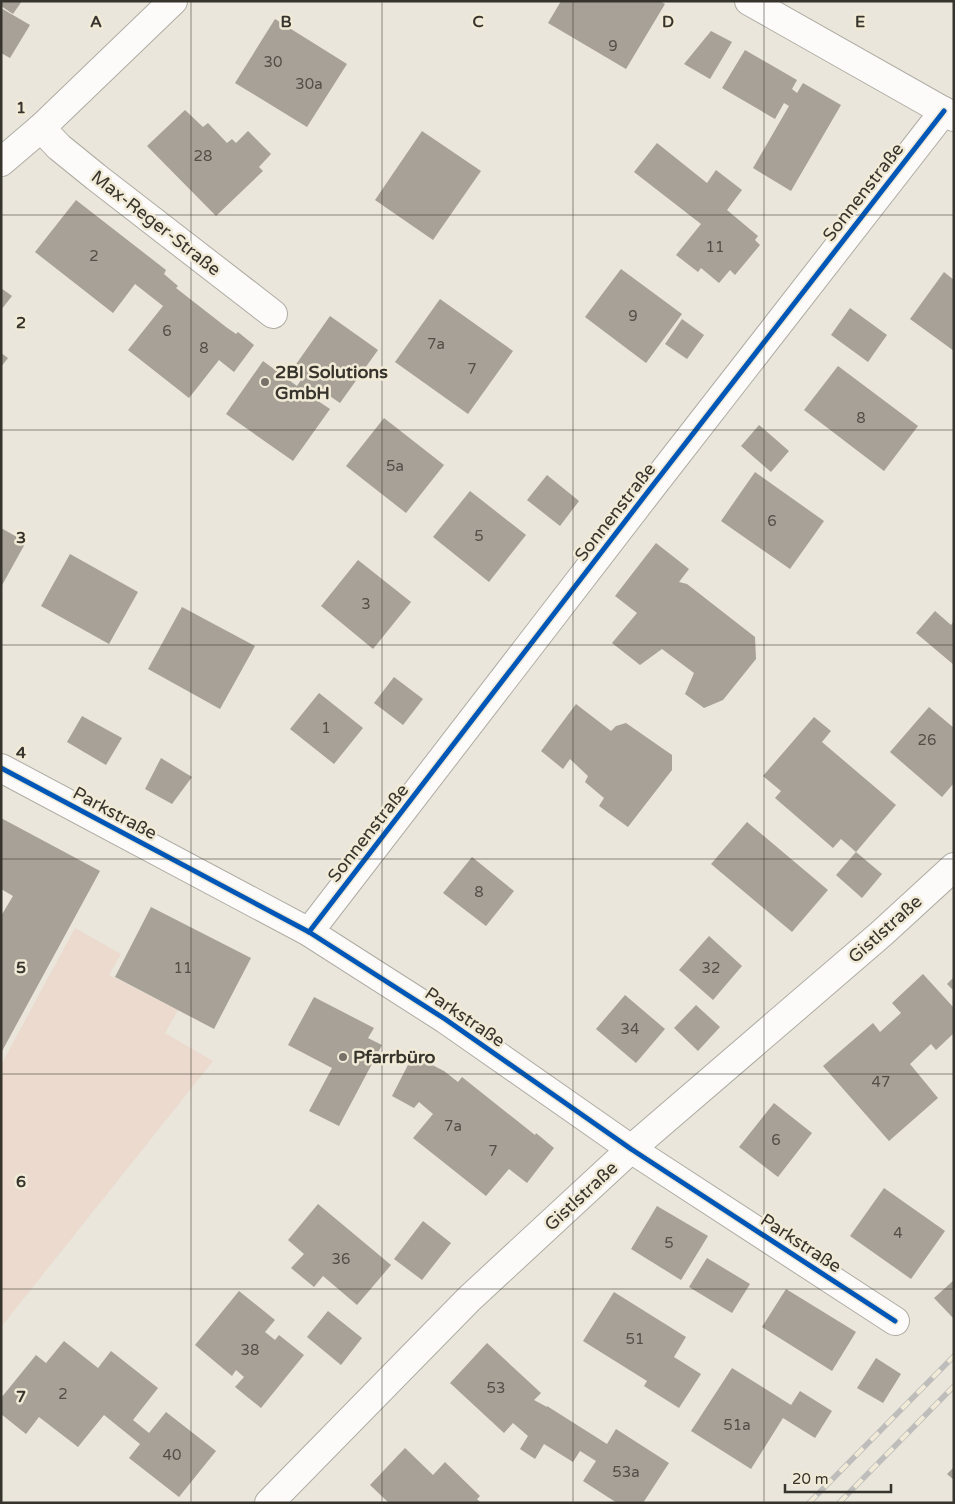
<svg xmlns="http://www.w3.org/2000/svg" width="955" height="1504" font-family="'Varela Round',sans-serif">
<rect width="100%" height="100%" fill="#eae6dc"/>
<!-- green -->
<polygon fill="#ebdacd" points="75,928 121,954 109,975 178,1010 165,1033 213,1061 1,1327 1,1065"/>
<!-- building -->
<g fill="#a7a197">
<polygon points="1,1 22,1 13,14 1,6"/>
<polygon points="561,1 660,1 665,4 626,69 548,23"/>
<polygon points="1,8 30,25 10,58 1,53"/>
<polygon points="275,19 347,64 307,127 235,83"/>
<polygon points="711,31 732,42 710,79 684,64"/>
<polygon points="745,50 797,80 792,89 797,93 803,83 841,105 791,191 753,168 789,106 784,103 775,119 722,88"/>
<polygon points="185,110 203,127 208,123 227,143 232,139 236,143 248,131 271,154 259,167 263,171 216,216 147,146"/>
<polygon points="422,131 481,171 433,240 375,200"/>
<polygon points="657,143 707,183 716,170 742,190 727,210 758,236 755,240 760,245 735,275 730,270 719,283 701,268 698,272 676,255 701,224 634,172"/>
<polygon points="76,200 166,270 164,274 178,286 176,288 226,327 236,334 238,332 254,345 234,372 219,360 189,398 128,350 163,306 135,284 113,313 35,252"/>
<polygon points="621,269 682,314 646,363 585,317"/>
<polygon points="944,272 954,280 954,351 910,319"/>
<polygon points="1,288 12,296 1,310"/>
<polygon points="440,299 513,351 468,414 395,362"/>
<polygon points="850,308 887,335 868,362 831,335"/>
<polygon points="330,316 378,350 340,403 321,390 315,399 330,409 293,461 226,414 263,361 297,386 303,377 292,370"/>
<polygon points="682,319 704,335 687,359 665,344"/>
<polygon points="1,353 8,358 1,367"/>
<polygon points="838,366 918,426 884,471 804,410"/>
<polygon points="384,418 444,465 406,513 346,466"/>
<polygon points="759,425 789,451 771,472 741,446"/>
<polygon points="755,472 824,521 790,569 721,521"/>
<polygon points="547,475 579,501 560,526 527,500"/>
<polygon points="470,491 526,535 489,582 433,537"/>
<polygon points="1,528 26,542 1,587"/>
<polygon points="656,543 689,569 679,582 687,584 755,637 756,659 723,700 704,708 685,694 694,673 662,649 640,665 612,643 637,613 615,596"/>
<polygon points="70,554 138,592 109,644 41,606"/>
<polygon points="358,560 411,602 373,649 321,606"/>
<polygon points="182,607 255,646 220,709 148,669"/>
<polygon points="935,611 951,625 954,621 954,665 916,633"/>
<polygon points="394,677 423,699 403,725 374,703"/>
<polygon points="319,693 363,728 334,764 290,729"/>
<polygon points="576,704 611,731 616,726 626,723 672,755 672,770 628,827 599,806 604,798 585,782 588,776 570,759 563,769 541,751"/>
<polygon points="929,707 954,728 954,783 942,797 890,752"/>
<polygon points="82,716 122,738 106,765 67,742"/>
<polygon points="814,717 831,731 822,742 896,805 856,852 841,839 833,848 775,798 781,791 763,776"/>
<polygon points="161,758 192,777 172,804 145,789"/>
<polygon points="1,818 100,871 1,1053 1,916 13,896 1,889"/>
<polygon points="747,822 828,890 792,932 711,864"/>
<polygon points="856,852 882,874 862,898 836,875"/>
<polygon points="472,857 514,891 486,926 443,893"/>
<polygon points="151,907 251,958 214,1029 115,977"/>
<polygon points="709,936 742,966 713,1000 679,970"/>
<polygon points="923,974 954,1008 954,1033 936,1050 931,1044 910,1064 938,1098 889,1141 823,1066 873,1023 880,1032 901,1013 892,1003"/>
<polygon points="954,977 954,991 947,984"/>
<polygon points="625,995 665,1029 636,1063 596,1029"/>
<polygon points="314,997 374,1028 368,1038 382,1045 339,1126 309,1111 332,1068 288,1045"/>
<polygon points="696,1005 720,1027 698,1051 674,1028"/>
<polygon points="413,1055 444,1071 458,1082 462,1077 535,1135 536,1133 554,1148 527,1183 509,1169 486,1196 413,1138 433,1114 419,1102 414,1108 392,1096"/>
<polygon points="774,1103 812,1133 778,1177 739,1147"/>
<polygon points="884,1188 945,1231 911,1279 850,1236"/>
<polygon points="318,1204 391,1265 357,1305 323,1276 314,1287 291,1268 304,1254 288,1240"/>
<polygon points="657,1206 708,1236 681,1280 631,1249"/>
<polygon points="423,1221 451,1243 422,1280 394,1259"/>
<polygon points="707,1258 750,1284 732,1313 689,1287"/>
<polygon points="954,1280 954,1319 934,1298"/>
<polygon points="786,1289 856,1332 832,1371 762,1327"/>
<polygon points="239,1291 275,1320 265,1332 275,1340 279,1335 304,1355 261,1408 235,1387 244,1377 236,1370 232,1376 195,1345"/>
<polygon points="614,1292 686,1337 674,1357 701,1374 679,1408 644,1386 647,1381 583,1341"/>
<polygon points="328,1311 362,1338 341,1365 307,1337"/>
<polygon points="64,1341 98,1368 111,1351 158,1388 133,1420 149,1433 166,1412 216,1451 179,1497 129,1458 140,1444 104,1415 78,1447 39,1417 26,1434 1,1414 1,1398 36,1355 46,1363"/>
<polygon points="487,1343 541,1393 534,1400 547,1407 547,1406 607,1444 616,1429 669,1463 643,1503 617,1503 583,1481 596,1461 580,1451 573,1462 544,1444 535,1459 520,1449 528,1436 513,1423 504,1433 450,1383"/>
<polygon points="876,1358 901,1374 883,1403 857,1388"/>
<polygon points="732,1368 791,1405 800,1391 832,1411 815,1438 783,1418 751,1469 691,1431"/>
<polygon points="405,1448 433,1475 445,1462 480,1496 477,1499 481,1503 389,1503 370,1485"/>
<polygon points="954,1467 954,1480 947,1474"/>
</g>
<g fill="none" stroke-linecap="round" stroke-linejoin="round">
<!-- minor casing -->
<g stroke="#afaca3" stroke-width="30">
<g id="minor">
<polyline points="749,1 954,117"/>
<polyline points="41,128 59,147 96,177 273,314"/>
<polyline points="1,162 41,128 173,1"/>
<polyline points="1,768 309,932 445,1019 631,1149 895,1321"/>
<polyline points="309,932 650,489 944,111"/>
<polyline points="269,1503 469,1299 631,1149 881,934 954,867"/>
</g>
</g>
<!-- minor -->
<use href="#minor" stroke="#fcfbfa" stroke-width="28"/>
<!-- rail casing -->
<g stroke="#bebdbb" stroke-width="5.5">
<g id="rail">
<polyline points="809,1503 954,1356"/>
<polyline points="839,1503 954,1386"/>
</g>
</g>
<!-- rail -->
<use href="#rail" stroke="#f0ead6" stroke-width="4" stroke-dasharray="11" stroke-linecap="butt"/>
<!-- cycleway casing -->
<g stroke="#f0ead6" stroke-width="8">
<g id="cycleway">
<polyline points="1,768 309,932 445,1019 631,1149 895,1321"/>
<polyline points="309,932 650,489 944,111"/>
</g>
</g>
<!-- cycleway -->
<use href="#cycleway" stroke="#0057b8" stroke-width="5"/>
</g>
<!-- grid -->
<path fill="none" stroke="#37342d" stroke-width="1" stroke-opacity="0.55" d="M191 1V1503M382 1V1503M573 1V1503M764 1V1503M1 215H954M1 430H954M1 645H954M1 859H954M1 1074H954M1 1289H954"/>
<!-- markers -->
<g fill="#76726a" stroke="#f0ead6" stroke-width="2">
<circle cx="265" cy="382" r="5"/>
<circle cx="343" cy="1057" r="5"/>
</g>
<g text-anchor="middle" stroke-width="5" stroke-linejoin="round" paint-order="stroke">
<!-- number labels -->
<g font-size="15" fill="#534f48">
<text x="613" y="51">9</text>
<text x="273" y="67">30</text>
<text x="309" y="89">30a</text>
<text x="203" y="161">28</text>
<text x="715" y="252">11</text>
<text x="94" y="261">2</text>
<text x="633" y="321">9</text>
<text x="167" y="336">6</text>
<text x="436" y="349">7a</text>
<text x="204" y="353">8</text>
<text x="472" y="374">7</text>
<text x="861" y="423">8</text>
<text x="395" y="471">5a</text>
<text x="772" y="526">6</text>
<text x="479" y="541">5</text>
<text x="366" y="609">3</text>
<text x="326" y="733">1</text>
<text x="927" y="745">26</text>
<text x="479" y="897">8</text>
<text x="183" y="973">11</text>
<text x="711" y="973">32</text>
<text x="630" y="1034">34</text>
<text x="881" y="1087">47</text>
<text x="453" y="1131">7a</text>
<text x="776" y="1145">6</text>
<text x="493" y="1156">7</text>
<text x="898" y="1238">4</text>
<text x="669" y="1248">5</text>
<text x="341" y="1264">36</text>
<text x="635" y="1344">51</text>
<text x="250" y="1355">38</text>
<text x="496" y="1393">53</text>
<text x="63" y="1399">2</text>
<text x="737" y="1430">51a</text>
<text x="172" y="1460">40</text>
<text x="626" y="1477">53a</text>
</g>
<!-- street labels -->
<g font-size="18" fill="#37342d" stroke="#f0ead6">
<text transform="translate(863 192) rotate(-52)" y="6">Sonnenstraße</text>
<text transform="translate(156 223) rotate(38)" y="6">Max-Reger-Straße</text>
<text transform="translate(615 512) rotate(-52)" y="6">Sonnenstraße</text>
<text transform="translate(115 813) rotate(28)" y="6">Parkstraße</text>
<text transform="translate(368 833) rotate(-52)" y="6">Sonnenstraße</text>
<text transform="translate(885 929) rotate(-42)" y="6">Gistlstraße</text>
<text transform="translate(465 1017) rotate(34)" y="6">Parkstraße</text>
<text transform="translate(581 1196) rotate(-43)" y="6">Gistlstraße</text>
<text transform="translate(801 1243) rotate(33)" y="6">Parkstraße</text>
</g>
<!-- poi labels -->
<g font-size="18" font-weight="bold" fill="#37342d" stroke="#f0ead6" text-anchor="start">
<text x="275" y="378">2BI Solutions<tspan x="275" dy="21">GmbH</tspan></text>
<text x="353" y="1063">Pfarrbüro</text>
</g>
</g>
<g font-size="16" text-anchor="middle" font-weight="bold" fill="#37342d" stroke="#f0ead6" stroke-width="5" stroke-linejoin="round" paint-order="stroke">
<text x="96" y="27">A</text>
<text x="286" y="27">B</text>
<text x="478" y="27">C</text>
<text x="668" y="27">D</text>
<text x="860" y="27">E</text>
<text x="21" y="113">1</text>
<text x="21" y="328">2</text>
<text x="21" y="543">3</text>
<text x="21" y="758">4</text>
<text x="21" y="973">5</text>
<text x="21" y="1187">6</text>
<text x="21" y="1402">7</text>
</g>
<!-- border -->
<rect width="955" height="1504" fill="none" stroke="#37342d" stroke-width="5"/>
<!-- scale -->
<path d="M785 1484v8h106v-8" fill="none" stroke="#37342d" stroke-width="2.5"/>
<text x="792" y="1484" font-size="15" fill="#37342d" stroke="#f0ead6" stroke-width="4" paint-order="stroke">20 m</text>
</svg>
